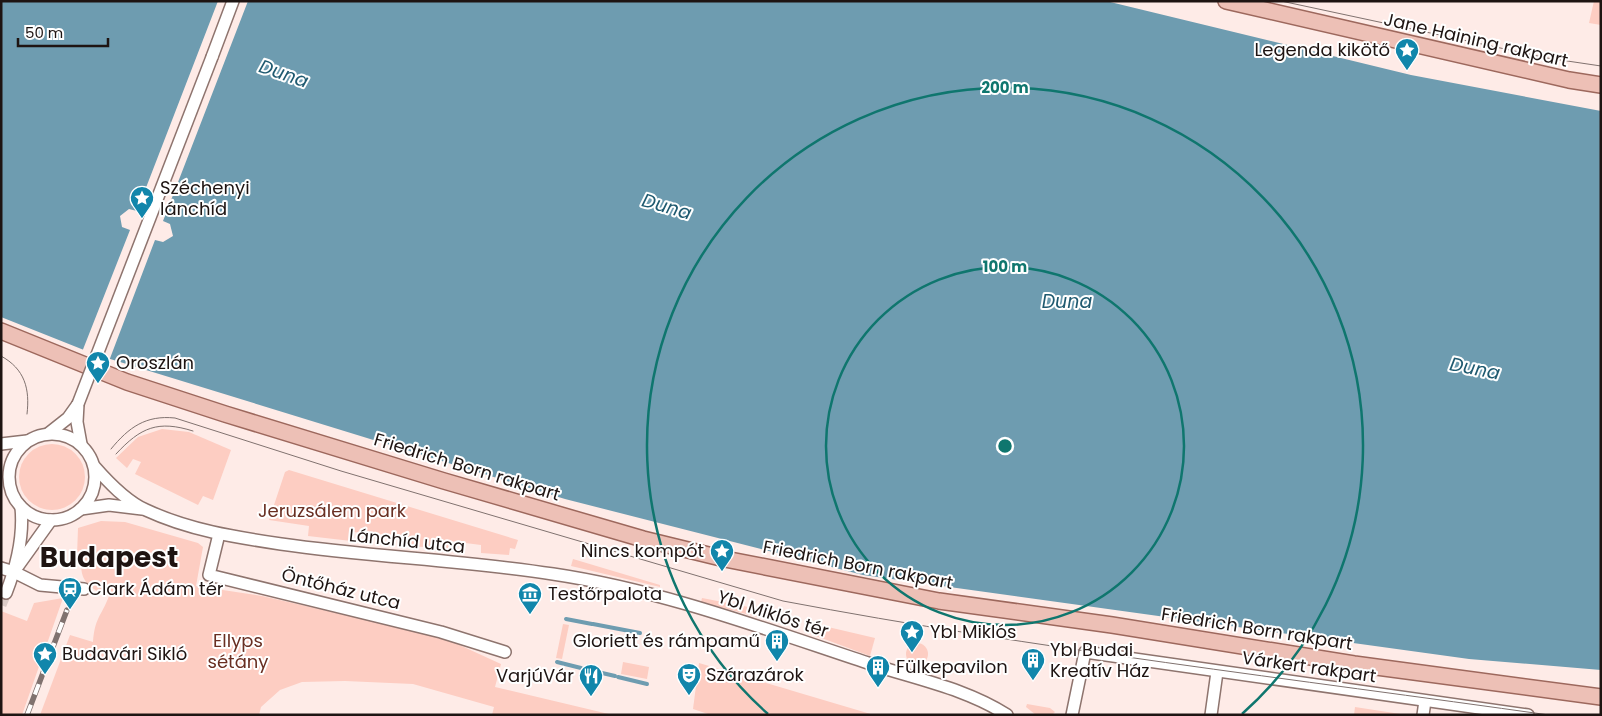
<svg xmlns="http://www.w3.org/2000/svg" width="1602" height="716" font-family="Poppins,sans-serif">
<rect width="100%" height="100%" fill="#feebe7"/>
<!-- green -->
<g fill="#fdcdc2">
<polygon points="1594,1 1601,1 1601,25 1589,23"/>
<polygon points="162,429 189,432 231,450 213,500 203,496 198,505 135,474 141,462 133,459 127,468 116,458 138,437"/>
<circle cx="52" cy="477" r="33"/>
<polygon points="289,470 518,540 515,549 510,548 509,555 481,553 481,545 450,541 448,548 402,546 402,536 353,532 351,541 308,536 309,526 269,520 285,472"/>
<path d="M101 521 125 522 198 543 203 547 196 586 262 596 442 637 501 664 495 687 613 715H492L494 707 413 684 345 681 302 682 280 690 261 707 259 715H40L70 635 93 642C95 617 101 617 109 596 92 590 78 581 82 560L77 556 78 528Z"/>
<polygon points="573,559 660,585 660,587 571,566"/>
<polygon points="63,598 22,715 1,715 1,611 27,621 34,603"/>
<polygon points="702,598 764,610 761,618 701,602"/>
<polygon points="811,623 875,638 870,656 808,633"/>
<polygon points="563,624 569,625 562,659 556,658"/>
<circle cx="917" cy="654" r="11"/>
<polygon points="623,662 649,667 647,679 621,674"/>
<polygon points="699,663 874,715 711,715 693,709"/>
<polygon points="1027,704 1050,708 1055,712 1052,715 1036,715 1026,707"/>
<polygon points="1355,707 1407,715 1354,715"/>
</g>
<!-- water -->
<polygon fill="#6e9cb0" points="1,1 1106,1 1411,75 1601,111 1601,670 1469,659 863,575 565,499 94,354 1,317"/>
<!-- pier -->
<polygon fill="#feebe7" points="218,1 248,1 163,221 170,224 173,236 163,242 155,240 109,361 93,356 82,352 130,230 122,227 120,216 129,209 137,211"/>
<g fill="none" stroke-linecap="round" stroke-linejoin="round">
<!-- stream -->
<g stroke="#6e9cb0" stroke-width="4">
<polyline points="566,619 592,624"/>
<polyline points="593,624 640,633"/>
<polyline points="557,662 581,668"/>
<polyline points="585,669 615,676"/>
<polyline points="618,677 647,684"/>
</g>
<!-- minor-tunnel -->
<polyline stroke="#dccbc7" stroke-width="11" stroke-dasharray="11 5.5" stroke-linecap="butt" points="1,605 6,593"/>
<!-- minor casing -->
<g stroke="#8e746e" stroke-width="14">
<g id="minor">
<polyline points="212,57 233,1"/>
<polyline points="78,404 77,422 81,444"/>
<polyline points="49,433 68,418 78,404"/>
<circle cx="52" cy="477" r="43"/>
<polyline points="1,444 27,441"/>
<path d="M95 467C109 483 126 501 146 510 189 530 234 537 281 544 371 557 463 560 553 574 661 590 765 629 868 663 915 679 965 688 1007 715"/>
<polyline points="81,509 109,505 142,509"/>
<polyline points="219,534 209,575 441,632 505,652"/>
<polyline points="18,566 51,520"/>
<polyline points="1,568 14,572 40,585 84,589"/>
<path d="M6 593C17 565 24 537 21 507"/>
<polyline points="1072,715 1085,652 1528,715"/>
<polyline points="1211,715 1217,672"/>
<polyline points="1423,715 1425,701"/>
</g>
</g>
<!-- major casing -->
<g stroke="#9d685d" stroke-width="18">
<g id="major">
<polyline points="1226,1 1569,80 1601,85"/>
<polyline points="1,331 127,382 225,414 444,481 643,539 725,559 939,601 1112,625 1354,664 1601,697"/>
</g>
</g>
<!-- minor -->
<use href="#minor" stroke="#fff" stroke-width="11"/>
<!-- major -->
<use href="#major" stroke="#edc0b6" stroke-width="15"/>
<!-- tram -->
<g stroke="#80726f" stroke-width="1">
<polyline points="1281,1 1547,58 1601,66"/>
<path d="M1 356C25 369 30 389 27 414"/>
<path d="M111 449C129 427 146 415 175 418L341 471 783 601C1037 649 1294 679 1549 715"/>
<path d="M116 454C141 427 158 420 193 431"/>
</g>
<!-- rail casing -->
<g stroke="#80726f" stroke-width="5.5">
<polyline id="rail" points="27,715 67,610"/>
</g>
<!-- rail -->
<use href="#rail" stroke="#fff" stroke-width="4" stroke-dasharray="11" stroke-linecap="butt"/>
<!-- minor-bridge casing -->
<g stroke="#8e746e" stroke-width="14" stroke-linecap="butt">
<polyline id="minor-bridge" points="78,404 212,57"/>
</g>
<!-- minor-bridge -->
<use href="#minor-bridge" stroke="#fff" stroke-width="11"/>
</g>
<!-- distance rings -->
<g fill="none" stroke="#0f766e" stroke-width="2.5">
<circle cx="1005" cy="446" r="179"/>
<path d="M768 714A358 358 0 1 1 1242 714"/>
</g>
<!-- icons -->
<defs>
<g id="sight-pin" transform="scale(1.25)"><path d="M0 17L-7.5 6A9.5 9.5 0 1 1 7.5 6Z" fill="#1186ab" stroke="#fff"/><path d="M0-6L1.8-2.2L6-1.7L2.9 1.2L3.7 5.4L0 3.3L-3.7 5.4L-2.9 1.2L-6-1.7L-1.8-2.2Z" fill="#fff"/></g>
<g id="station-pin" transform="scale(1.25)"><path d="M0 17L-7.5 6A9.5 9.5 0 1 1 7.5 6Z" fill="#1186ab" stroke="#fff"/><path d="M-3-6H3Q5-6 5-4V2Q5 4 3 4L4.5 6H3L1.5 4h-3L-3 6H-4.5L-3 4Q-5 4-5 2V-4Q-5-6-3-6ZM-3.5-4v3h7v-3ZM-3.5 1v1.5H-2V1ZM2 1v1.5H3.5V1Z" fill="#fff"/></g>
<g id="museum-pin" transform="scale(1.25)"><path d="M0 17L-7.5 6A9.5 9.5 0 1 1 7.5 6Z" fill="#1186ab" stroke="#fff"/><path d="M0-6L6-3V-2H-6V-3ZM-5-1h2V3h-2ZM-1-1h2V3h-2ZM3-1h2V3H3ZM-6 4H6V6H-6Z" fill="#fff"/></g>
<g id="building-pin" transform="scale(1.25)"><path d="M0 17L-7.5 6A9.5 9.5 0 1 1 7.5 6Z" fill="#1186ab" stroke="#fff"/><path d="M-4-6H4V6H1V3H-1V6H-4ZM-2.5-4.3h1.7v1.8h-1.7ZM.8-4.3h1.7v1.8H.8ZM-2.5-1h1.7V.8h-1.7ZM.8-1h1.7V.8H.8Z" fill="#fff"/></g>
<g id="theatre-pin" transform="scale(1.25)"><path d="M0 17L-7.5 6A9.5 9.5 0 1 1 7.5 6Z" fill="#1186ab" stroke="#fff"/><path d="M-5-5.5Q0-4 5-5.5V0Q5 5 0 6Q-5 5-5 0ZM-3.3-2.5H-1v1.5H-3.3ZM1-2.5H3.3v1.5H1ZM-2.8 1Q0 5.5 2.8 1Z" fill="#fff"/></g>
<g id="restaurant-pin" transform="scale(1.25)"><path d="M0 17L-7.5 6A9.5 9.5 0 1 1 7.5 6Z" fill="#1186ab" stroke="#fff"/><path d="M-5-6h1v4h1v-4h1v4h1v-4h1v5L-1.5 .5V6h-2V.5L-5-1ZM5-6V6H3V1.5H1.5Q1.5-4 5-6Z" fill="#fff"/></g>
</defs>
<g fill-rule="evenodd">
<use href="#sight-pin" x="1407" y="50"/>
<use href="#sight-pin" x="142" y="198"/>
<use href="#sight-pin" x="98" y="363"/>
<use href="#sight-pin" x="722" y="551"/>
<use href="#station-pin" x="70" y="589"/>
<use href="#museum-pin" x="530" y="594"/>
<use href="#sight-pin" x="912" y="632"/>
<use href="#building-pin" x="777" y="641"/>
<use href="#sight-pin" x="45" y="654"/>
<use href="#building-pin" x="1033" y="660"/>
<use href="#building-pin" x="878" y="667"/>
<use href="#theatre-pin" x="689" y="675"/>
<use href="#restaurant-pin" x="591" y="676"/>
</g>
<g text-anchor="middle" stroke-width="4" stroke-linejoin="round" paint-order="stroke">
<!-- street labels -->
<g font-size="18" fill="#1e1412" stroke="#fff">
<text transform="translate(1476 40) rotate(13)" y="6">Jane Haining rakpart</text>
<text transform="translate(467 467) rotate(17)" y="6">Friedrich Born rakpart</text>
<text transform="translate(407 541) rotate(6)" y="6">Lánchíd utca</text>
<text transform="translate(858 565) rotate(11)" y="6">Friedrich Born rakpart</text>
<text transform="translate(341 589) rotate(14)" y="6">Öntőház utca</text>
<text transform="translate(773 614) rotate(18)" y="6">Ybl Miklós tér</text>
<text transform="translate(1257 629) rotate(9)" y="6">Friedrich Born rakpart</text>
<text transform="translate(1309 667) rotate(8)" y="6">Várkert rakpart</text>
</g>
<!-- poi labels -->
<g font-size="18" fill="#1e1412" stroke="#fff" text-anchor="start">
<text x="1390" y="56" text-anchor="end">Legenda kikötő</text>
<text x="160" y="194">Széchenyi<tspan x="160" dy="21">lánchíd</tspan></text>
<text x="116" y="369">Oroszlán</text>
<text x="704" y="557" text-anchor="end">Nincs kompót</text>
<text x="88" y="595">Clark Ádám tér</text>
<text x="548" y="600">Testőrpalota</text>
<text x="930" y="638">Ybl Miklós</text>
<text x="760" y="647" text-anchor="end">Gloriett és rámpamű</text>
<text x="1050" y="656">Ybl Budai<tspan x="1050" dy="21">Kreatív Ház</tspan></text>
<text x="62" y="660">Budavári Sikló</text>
<text x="896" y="673">Fülkepavilon</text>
<text x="706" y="681">Szárazárok</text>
<text x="574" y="682" text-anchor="end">VarjúVár</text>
</g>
<!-- park labels -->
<g font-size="18" fill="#692f22" stroke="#fff">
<text x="332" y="517">Jeruzsálem park</text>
<text x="238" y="647">Ellyps<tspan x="238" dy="21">sétány</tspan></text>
</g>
<!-- water labels -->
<g font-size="19" font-style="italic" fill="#1f5a70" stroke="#fff">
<text transform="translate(284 73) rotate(19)" y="7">Duna</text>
<text transform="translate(667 206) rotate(16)" y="7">Duna</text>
<text x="1067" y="308">Duna</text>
<text transform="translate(1475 368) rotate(11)" y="7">Duna</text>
</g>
<!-- town labels -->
<g font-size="28" font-weight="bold" fill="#1e1412" stroke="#fff">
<text x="109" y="567">Budapest</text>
</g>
</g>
<circle cx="1005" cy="446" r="8" fill="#0f766e" stroke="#fff" stroke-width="2.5"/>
<g font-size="15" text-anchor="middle" font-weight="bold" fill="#0f766e" stroke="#fff" stroke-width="4" stroke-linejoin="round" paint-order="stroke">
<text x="1005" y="93">200 m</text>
<text x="1005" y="272">100 m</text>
</g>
<!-- border -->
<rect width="1602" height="716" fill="none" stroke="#1e1412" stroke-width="5"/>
<!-- scale -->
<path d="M18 38v8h90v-8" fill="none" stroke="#1e1412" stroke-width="2.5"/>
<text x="25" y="38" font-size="15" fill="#1e1412" stroke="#ffffff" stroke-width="4" paint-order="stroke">50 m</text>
</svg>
